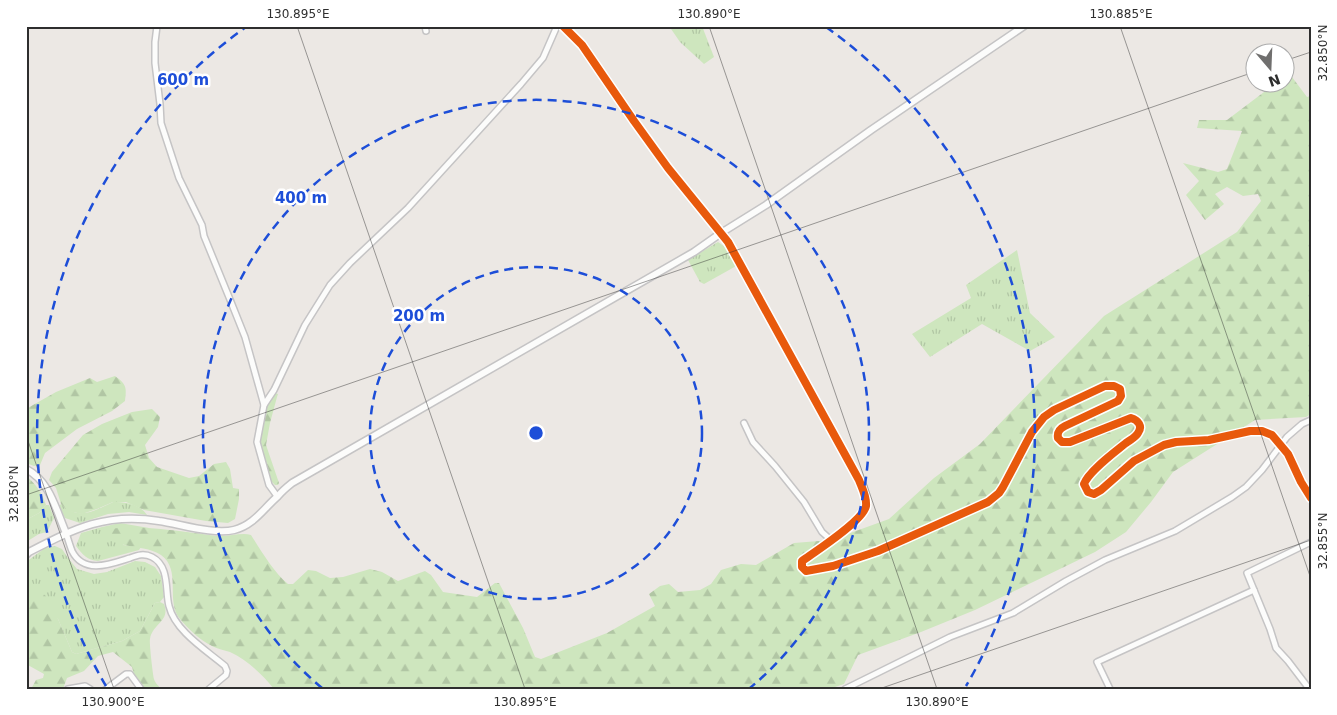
<svg xmlns="http://www.w3.org/2000/svg" width="1337" height="715" font-family="'DejaVu Sans',sans-serif">
<defs>
<pattern id="grass-tufts" width="24" height="20" patternUnits="userSpaceOnUse" patternTransform="scale(1.25)"><rect width="24" height="20" fill="#cee6be"/><path d="M3 7l-1-3M5 7V3M7 7l1-3M15 17l-1-3M17 17v-4M19 17l1-3" fill="none" stroke="#b1c6a4"/></pattern>
<pattern id="forest-firs" width="22" height="20" patternUnits="userSpaceOnUse" patternTransform="scale(1.25)"><rect width="22" height="20" fill="#cee6be"/><path d="M5 1l3.5 6h-7zM16 11l3.5 6h-7z" fill="#b1c6a4"/></pattern>
</defs>
<rect width="100%" height="100%" fill="#ece8e4"/>
<!-- grass -->
<g fill="url(#grass-tufts)">
<polygon points="669,26 702,26 714,57 704,64 680,42"/>
<polygon points="718,242 728,249 738,265 704,284 700,282 688,260"/>
<polygon points="1017,250 1030,313 1055,337 1030,351 982,324 930,357 912,334 971,298 966,285"/>
<path d="M113 502C125 502 140 504 147 515L129 512 108 514 80 523 65 518 59 506 61 504C79 521 94 511 113 502Z"/>
<polygon points="46,505 49,505 54,518 47,532 39,534 26,542 26,520 39,513"/>
<path d="M120 523 149 528H120L123 545 141 547 139 550 98 561C87 560 83 555 76 546L81 533 102 527Z"/>
<polygon points="55,546 62,549 68,558 77,569 94,574 107,572 135,561 145,562 155,567 161,576 164,597 160,602 155,603 140,631 122,641 76,654 72,652 58,619 26,594 26,562 45,548"/>
</g>
<!-- forest -->
<g fill="url(#forest-firs)">
<path d="M1289 73 1307 97 1311 96V414L1306 417 1255 420 1173 472 1151 502 1126 532 1095 552 975 610 921 632 858 655 844 684 829 689H274C262 674 247 660 230 652 224 650 218 649 212 646 200 640 188 629 180 619 165 601 182 570 161 555 151 548 136 548 125 545 118 544 110 539 104 536V532C118 521 196 533 216 536 228 537 242 532 251 535 262 552 273 571 288 584H293L308 570 316 571 330 578 343 577 370 569 382 572 398 581 425 571 431 575 443 592 477 597 495 583H499L523 628 535 657 541 659 607 633 655 606 649 594 660 586 669 584 678 592 700 590 711 584 721 570 741 564 756 565 794 543 831 540 889 519 934 478 980 444 1104 316 1237 232 1261 201 1258 194 1243 196 1227 187 1215 194 1224 204 1205 220 1186 195 1199 181 1183 163 1218 172 1227 169 1242 131 1197 128 1199 120H1227L1276 83 1284 82 1285 76Z"/>
<path d="M115 376C126 384 127 387 125 401L112 411 77 429 45 453 40 465 34 466 26 463V409L56 392 90 378 97 382Z"/>
<polygon points="275,393 278,394 277,397 270,423 266,445 279,483 278,485 275,485 271,481 260,440 267,406"/>
<polygon points="152,409 160,417 158,427 145,445 149,458 157,467 189,478 199,476 214,464 226,462 230,469 233,488 239,489 239,499 235,519 228,523 206,521 144,510 126,502 113,502 97,509 82,514 68,511 61,504 56,488 49,480 52,472 83,435 102,424 132,412"/>
<path d="M26 476C36 484 42 493 46 505L39 513 26 520Z"/>
<path d="M34 591 45 595 58 619 72 652 76 654 122 641 140 631 155 603 160 602 164 604C171 621 152 624 150 639 149 641 153 676 154 679 155 683 159 686 161 689H138L132 667 113 652 98 656 84 671 67 678 63 689H31L36 680 43 678 44 674 26 664V594Z"/>
</g>
<g fill="none" stroke-linecap="round" stroke-linejoin="round">
<!-- minor casing -->
<g stroke="#c5c4c5" stroke-width="8">
<g id="minor">
<polyline points="157,26 155,42 155,63 160,104 161,123 179,178 202,225 204,236 231,302 245,337 264,405"/>
<polyline points="425,26 426,31"/>
<path d="M563 26 582 45 634 121 668 168 728 242 859 480C862 488 867 497 866 506 863 521 816 551 802 561V567L806 571 833 566 878 551 988 502 999 493 1003 487 1032 432 1044 417 1054 410 1105 386H1114L1120 389 1121 396 1118 401 1065 426C1059 429 1057 432 1058 438L1062 442H1070L1131 418C1138 420 1143 426 1138 433 1136 437 1130 440 1126 443 1115 452 1089 471 1084 484L1088 492 1094 494 1101 490 1134 461 1164 445 1176 442 1209 440 1250 431H1262L1272 435 1288 454 1301 482 1311 498"/>
<polyline points="744,423 753,442 775,466 804,502 822,532 831,540"/>
<polyline points="277,496 269,485 257,442 264,405 274,390 305,325 330,285 350,263 408,208 521,84 543,58 557,26"/>
<path d="M66 533C68 539 70 546 72 551 84 575 111 564 130 558 138 555 144 553 152 557 170 566 165 591 169 606 175 631 206 650 225 666L227 671 226 675 209 689"/>
<polyline points="68,689 85,686 90,689"/>
<polyline points="106,689 126,674 130,674 141,689"/>
<polyline points="845,689 950,637 1013,613 1066,581 1105,560 1175,531 1232,497 1246,487 1262,470 1287,437 1302,424 1311,420"/>
<polyline points="1110,689 1097,662 1254,590"/>
<polyline points="1307,689 1307,686 1288,661 1276,648 1270,629 1247,573 1311,542"/>
</g>
</g>
<!-- tertiary casing -->
<g stroke="#c5c4c5" stroke-width="9">
<g id="tertiary">
<path d="M26 469C50 481 56 510 66 533"/>
<path d="M26 555 29 552C74 529 106 512 159 521 180 524 214 535 234 530 254 525 263 509 278 496 282 491 287 487 292 483L694 252 721 233 766 205 871 130 1024 26"/>
</g>
</g>
<!-- minor -->
<use href="#minor" stroke="#fcfcfb" stroke-width="5"/>
<!-- tertiary -->
<use href="#tertiary" stroke="#fcfcfb" stroke-width="6"/>
<!-- cycleway casing -->
<g stroke="#fff" stroke-width="11">
<path id="cycleway" d="M563 26 582 45 634 121 668 168 728 242 859 480C862 488 867 497 866 506 863 521 816 551 802 561V567L806 571 833 566 878 551 988 502 999 493 1003 487 1032 432 1044 417 1054 410 1105 386H1114L1120 389 1121 396 1118 401 1065 426C1059 429 1057 432 1058 438L1062 442H1070L1131 418C1138 420 1143 426 1138 433 1136 437 1130 440 1126 443 1115 452 1089 471 1084 484L1088 492 1094 494 1101 490 1134 461 1164 445 1176 442 1209 440 1250 431H1262L1272 435 1288 454 1301 482 1311 498"/>
</g>
<!-- cycleway -->
<use href="#cycleway" stroke="#e8590c" stroke-width="8"/>
</g>
<!-- ticks -->
<path fill="none" stroke="#2e2e2e" stroke-width="1" stroke-opacity="0.45" d="M297 26 525 689M709 26 937 689M1120 26 1311 579M1284 61 1311 52M26 435 114 689M26 495 1254 72M879 689 1311 540"/>
<!-- distance rings -->
<g fill="none" stroke="#1d4ed8" stroke-width="2.5" stroke-dasharray="9 6">
<circle cx="536" cy="433" r="166"/>
<path d="M322 688A333 333 0 1 1 750 688"/>
<path d="M106 686A499 499 0 0 1 246 27M826 27A499 499 0 0 1 966 686"/>
</g>
<circle cx="536" cy="433" r="8" fill="#1d4ed8" stroke="#fff" stroke-width="2.5"/>
<g font-size="15" text-anchor="middle" font-weight="bold" fill="#1d4ed8" stroke="#fff" stroke-width="5" stroke-linejoin="round" paint-order="stroke">
<text x="183" y="85">600 m</text>
<text x="301" y="203">400 m</text>
<text x="419" y="321">200 m</text>
</g>
<!-- border -->
<rect width="1337" height="715" fill="none" stroke="#ffffff" stroke-width="55"/>
<!-- north arrow -->
<g transform="translate(1270 68) rotate(161)"><circle r="24" fill="#ffffff" stroke="#ababab"/>
<path d="M0-4L9 19L0 12L-9 19Z" fill="#706f6e"/>
<text y="-8" font-size="14" font-weight="bold" text-anchor="middle" fill="#2e2e2e">N</text>
</g>
<rect x="28" y="28" width="1282" height="660" fill="none" stroke="#2e2e2e" stroke-width="2"/>
<g font-size="12" text-anchor="middle" fill="#2e2e2e">
<text x="298" y="18">130.895°E</text>
<text x="709" y="18">130.890°E</text>
<text x="1121" y="18">130.885°E</text>
<text transform="translate(1323 53) rotate(-90)" y="4">32.850°N</text>
<text transform="translate(14 494) rotate(-90)" y="4">32.850°N</text>
<text transform="translate(1323 541) rotate(-90)" y="4">32.855°N</text>
<text x="113" y="706">130.900°E</text>
<text x="525" y="706">130.895°E</text>
<text x="937" y="706">130.890°E</text>
</g>
</svg>
